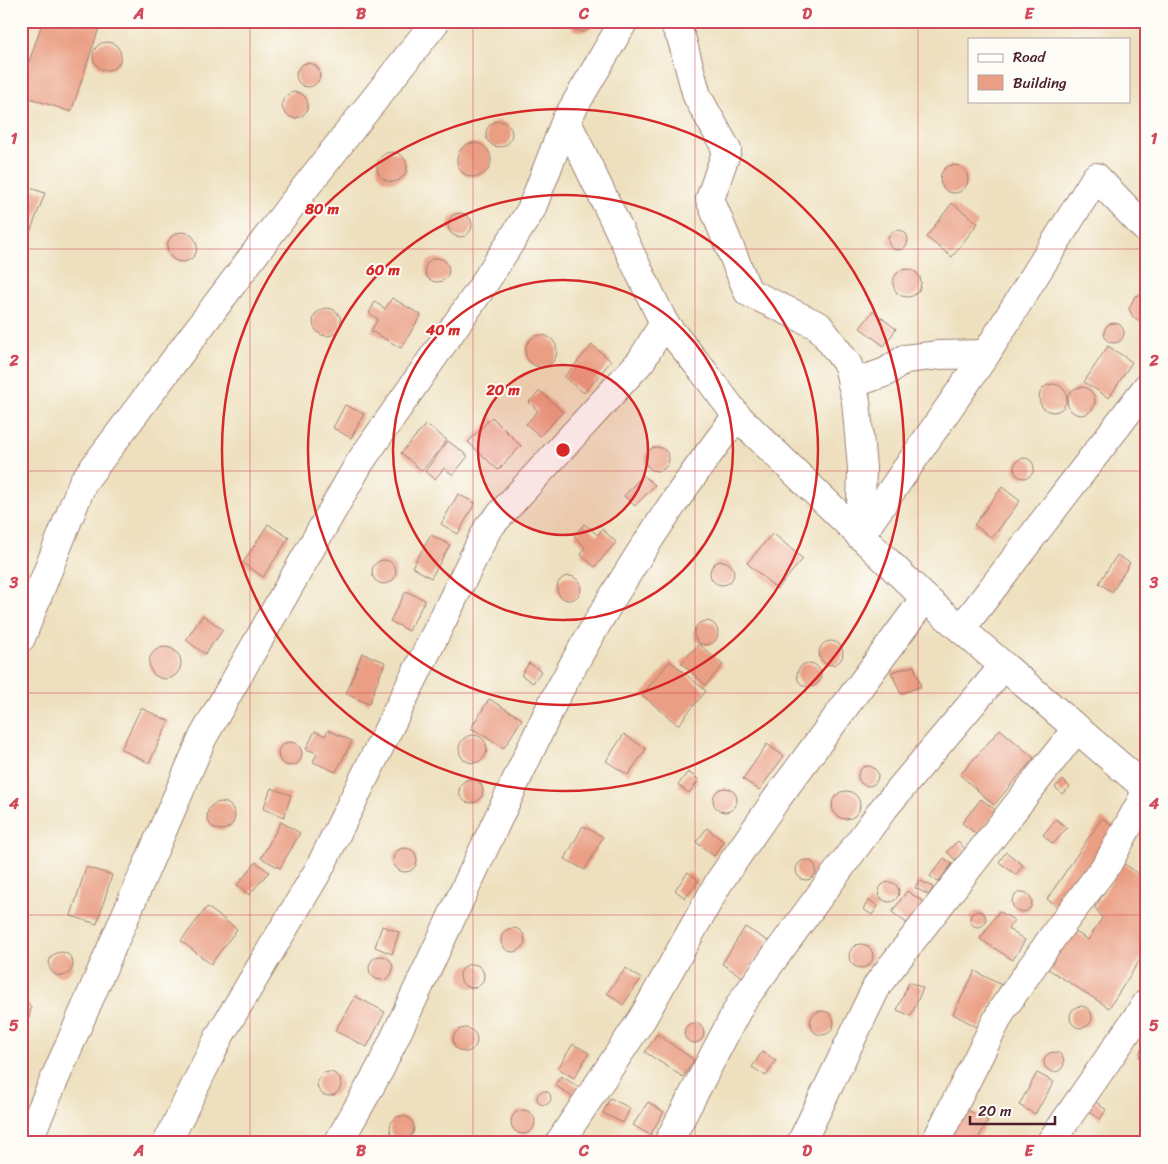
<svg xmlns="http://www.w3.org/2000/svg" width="1168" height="1164" font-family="Sriracha,sans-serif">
<rect width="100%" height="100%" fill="#fdfcf7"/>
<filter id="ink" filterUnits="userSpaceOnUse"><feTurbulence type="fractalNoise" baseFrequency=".02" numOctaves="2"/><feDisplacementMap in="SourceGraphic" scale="10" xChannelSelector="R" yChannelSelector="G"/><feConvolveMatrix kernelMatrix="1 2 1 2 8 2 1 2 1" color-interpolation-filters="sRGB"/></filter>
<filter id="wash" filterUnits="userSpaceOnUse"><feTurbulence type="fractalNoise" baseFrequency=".0096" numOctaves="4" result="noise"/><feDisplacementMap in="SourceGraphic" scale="20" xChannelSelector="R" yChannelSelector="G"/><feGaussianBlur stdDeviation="1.12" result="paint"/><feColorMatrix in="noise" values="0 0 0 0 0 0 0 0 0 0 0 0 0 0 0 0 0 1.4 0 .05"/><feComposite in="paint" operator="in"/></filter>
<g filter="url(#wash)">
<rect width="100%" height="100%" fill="#eee0be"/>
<g id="blocks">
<!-- building -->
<g fill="#ea9e83">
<polygon points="43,21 101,22 71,112 21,95 21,85"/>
<polygon points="566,21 596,21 593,27 583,32 574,30"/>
<circle cx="107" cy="56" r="14"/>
<circle cx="308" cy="75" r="12"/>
<circle cx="295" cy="105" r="13"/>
<circle cx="499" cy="134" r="13"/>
<circle cx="474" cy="160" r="17"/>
<circle cx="392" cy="167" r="15"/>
<circle cx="954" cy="179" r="14"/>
<polygon points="21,185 45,193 21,256"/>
<polygon points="952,203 978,223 952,257 926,237"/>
<circle cx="460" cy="225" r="12"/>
<circle cx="898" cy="240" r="10"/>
<circle cx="182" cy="247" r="15"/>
<circle cx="437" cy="270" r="12"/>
<circle cx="907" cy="283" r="14"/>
<polygon points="1144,294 1147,295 1147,321 1141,322 1133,317 1129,309 1135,296"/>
<polygon points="392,298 421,315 401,348 371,331 378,319 369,313 375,302 385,309"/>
<circle cx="327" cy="322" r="14"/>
<polygon points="873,311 896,329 884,346 860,328"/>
<circle cx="1114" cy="333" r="10"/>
<circle cx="541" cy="351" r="16"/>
<polygon points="592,345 611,361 584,393 564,377"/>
<polygon points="1108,346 1132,362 1109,398 1084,382"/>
<circle cx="1053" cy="398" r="14"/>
<circle cx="1081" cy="401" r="14"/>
<polygon points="540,391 563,412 540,436 526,424 538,411 529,402"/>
<polygon points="345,405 364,414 351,438 333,428"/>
<polygon points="492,417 521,446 498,470 468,442"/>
<polygon points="426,424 447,440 422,471 401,453"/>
<polygon points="448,441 468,456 453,475 444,468 435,479 425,471"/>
<circle cx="657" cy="459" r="12"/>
<circle cx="1024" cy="468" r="10"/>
<polygon points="643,475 655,485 635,506 624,496"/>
<polygon points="1002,487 1020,501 992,538 974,525"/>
<polygon points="458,494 475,503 458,534 441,524"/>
<polygon points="1147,496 1147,518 1142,507"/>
<polygon points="268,524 289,538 263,577 243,563"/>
<polygon points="584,524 598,535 602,529 616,542 595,567 581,555 585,547 574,536"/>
<polygon points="773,533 803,559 777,589 747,563"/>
<polygon points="431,535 450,545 431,578 412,567"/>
<polygon points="1117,555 1130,563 1112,592 1099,583"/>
<circle cx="384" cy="572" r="12"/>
<circle cx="722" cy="573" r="12"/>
<circle cx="569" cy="588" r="12"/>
<polygon points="406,591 425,600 409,631 390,621"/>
<polygon points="203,615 223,630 205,654 186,640"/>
<circle cx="706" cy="633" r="12"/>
<circle cx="831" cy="653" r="12"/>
<polygon points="699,644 723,665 706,685 681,663"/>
<circle cx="165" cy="663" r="16"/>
<polygon points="362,653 385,662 369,704 346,694"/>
<polygon points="670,661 706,691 678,725 642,695"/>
<polygon points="529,663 541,671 533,683 521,675"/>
<circle cx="809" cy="675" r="12"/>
<polygon points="914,666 921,686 901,694 891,672"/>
<polygon points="489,699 522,719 504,748 471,728"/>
<polygon points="141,708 169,721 149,763 121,749"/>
<polygon points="1000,729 1034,758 994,805 960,775"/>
<polygon points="328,730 352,741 336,772 313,762 317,753 306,749 315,731 325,736"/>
<polygon points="624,734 646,749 628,775 606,761"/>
<circle cx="473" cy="749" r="14"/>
<circle cx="290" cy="754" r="12"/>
<polygon points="767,744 784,756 759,790 743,779"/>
<circle cx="868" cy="776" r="10"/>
<polygon points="688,772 699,780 689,793 678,785"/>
<circle cx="471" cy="791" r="12"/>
<polygon points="1063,780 1070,787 1062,794 1055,787"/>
<polygon points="271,788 291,795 284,817 263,809"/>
<circle cx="725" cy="800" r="12"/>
<circle cx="846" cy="805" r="14"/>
<polygon points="981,799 997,811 978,835 962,823"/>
<circle cx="221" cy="816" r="14"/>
<polygon points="1102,818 1116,827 1061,909 1047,899"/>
<polygon points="1056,819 1067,828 1053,844 1043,835"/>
<polygon points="281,822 300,833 280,868 261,858"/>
<polygon points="583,826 603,837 585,870 565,859"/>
<polygon points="707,828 724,842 714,856 696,842"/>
<polygon points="958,841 966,850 955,860 947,851"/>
<circle cx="405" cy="860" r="12"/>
<polygon points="1006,852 1023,865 1016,875 999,862"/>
<polygon points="944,858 952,864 938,882 930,876"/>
<circle cx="806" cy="870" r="10"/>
<polygon points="256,862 269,872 249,895 237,885"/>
<polygon points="1123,863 1147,879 1147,949 1109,1008 1045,967 1071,929 1088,940 1102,918 1095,907"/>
<polygon points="86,867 112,875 97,924 71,916"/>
<polygon points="688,872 699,881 685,898 675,890"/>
<polygon points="919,880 933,887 929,895 915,888"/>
<circle cx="889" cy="892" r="10"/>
<polygon points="907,891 924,902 908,924 892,912"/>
<circle cx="1022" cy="902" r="10"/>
<polygon points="869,900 878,906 872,915 863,909"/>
<polygon points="207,907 237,929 211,964 181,941"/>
<circle cx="978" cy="919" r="8"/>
<polygon points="999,911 1014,920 1008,929 1025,940 1013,960 980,939"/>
<polygon points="382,926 399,932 392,954 375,947"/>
<polygon points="745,927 768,941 744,978 722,964"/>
<circle cx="513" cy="940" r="12"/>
<circle cx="861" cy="956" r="12"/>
<circle cx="61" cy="964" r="12"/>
<circle cx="381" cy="968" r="12"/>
<circle cx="472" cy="976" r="12"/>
<polygon points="626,968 641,979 623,1005 607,993"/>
<polygon points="975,971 1001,985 979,1028 953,1014"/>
<polygon points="909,982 923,988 911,1016 897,1010"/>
<polygon points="355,996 385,1012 367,1047 335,1031"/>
<polygon points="21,997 26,1000 31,1008 29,1017 21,1023"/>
<circle cx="1081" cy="1017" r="11"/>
<circle cx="822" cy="1023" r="12"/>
<circle cx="694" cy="1033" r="10"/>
<circle cx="465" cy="1040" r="12"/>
<polygon points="657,1034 694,1060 683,1077 645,1052"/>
<polygon points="573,1044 589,1053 574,1078 558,1068"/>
<polygon points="1147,1045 1147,1067 1139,1057 1141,1048"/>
<polygon points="762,1052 776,1061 766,1076 752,1067"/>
<circle cx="1054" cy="1062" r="10"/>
<circle cx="329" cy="1084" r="12"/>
<polygon points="1037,1073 1054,1082 1035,1114 1019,1105"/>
<polygon points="561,1076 580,1088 574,1098 555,1085"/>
<circle cx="544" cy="1098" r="7"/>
<polygon points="610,1098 630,1108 623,1123 603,1113"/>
<polygon points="1091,1098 1106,1110 1100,1119 1084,1108"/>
<polygon points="648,1102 664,1112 650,1135 633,1125"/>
<polygon points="961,1107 988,1120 976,1143 947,1143"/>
<circle cx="523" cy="1122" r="12"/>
<circle cx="402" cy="1128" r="12"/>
<polygon points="1012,1137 1020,1140 1023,1143 1004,1143"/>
<polygon points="1138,1138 1145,1143 1135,1143"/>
</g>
</g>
</g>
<g filter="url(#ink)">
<use href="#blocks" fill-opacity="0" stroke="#9c8074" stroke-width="1"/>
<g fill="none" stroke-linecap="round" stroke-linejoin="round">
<!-- street casing -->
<g stroke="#9c8074" stroke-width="30">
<g id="street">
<polyline points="624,21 566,120 664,323 703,371 737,416 925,598 1147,789"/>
<polyline points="673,21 682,40 697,96 727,150 710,199 748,292 819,326 848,365 856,401 862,468 860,536"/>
<polyline points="852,384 886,372 905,359 939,355 986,354"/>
<polyline points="860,536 986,354 1096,177 1147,230"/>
<polyline points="961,629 1147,387"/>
<polyline points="21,638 83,482 290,207 436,21"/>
<polyline points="32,1131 203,737 360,462 478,293 531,210 566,120"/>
<polyline points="167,1143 220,1035 318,871 488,528 641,361 664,323"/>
<path d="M338 1143 380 1069 554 700C607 601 668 505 737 416"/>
<polyline points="559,1143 642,1019 719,882 775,801 925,598"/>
<polyline points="668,1143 741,1003 884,808 1003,667"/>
<polyline points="801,1143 878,984 1077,728"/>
<polyline points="935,1143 1002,1010 1054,935 1108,863 1147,791"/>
<polyline points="1050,1143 1147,1003"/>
</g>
</g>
<!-- street -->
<use href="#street" stroke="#fff" stroke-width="28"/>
</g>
</g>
<!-- grid -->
<path fill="none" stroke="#d1495b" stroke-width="1" stroke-opacity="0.55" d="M250 21V1143M473 21V1143M695 21V1143M918 21V1143M21 249H1147M21 471H1147M21 693H1147M21 915H1147"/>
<!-- distance rings -->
<circle cx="563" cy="450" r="85" fill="#d62828" fill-opacity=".12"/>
<g fill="none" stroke="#d62828" stroke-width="2.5">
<circle cx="563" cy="450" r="85"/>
<circle cx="563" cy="450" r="170"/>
<circle cx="563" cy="450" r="255"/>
<circle cx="563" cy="450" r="341"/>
</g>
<circle cx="563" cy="450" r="8" fill="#d62828" stroke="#fdfcf7" stroke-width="2.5"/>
<g font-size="15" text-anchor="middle" font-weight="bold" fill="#d62828" stroke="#fdfcf7" stroke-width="4" stroke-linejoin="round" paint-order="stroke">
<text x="322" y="214">80 m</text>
<text x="383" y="275">60 m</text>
<text x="443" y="335">40 m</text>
<text x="503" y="395">20 m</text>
</g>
<!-- margin -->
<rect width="1168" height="1164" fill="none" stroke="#fdfcf7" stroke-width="55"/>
<!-- legend -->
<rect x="968" y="38" width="162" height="65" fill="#fdfcf7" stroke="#b5a4a5"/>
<rect x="978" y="54" width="25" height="8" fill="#ffffff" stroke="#b5a4a5"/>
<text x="1013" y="62" font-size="15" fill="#4a1f2b">Road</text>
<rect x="978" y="75" width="25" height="15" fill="#ea9e83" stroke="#b5a4a5"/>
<text x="1013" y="88" font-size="15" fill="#4a1f2b">Building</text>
<!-- scale -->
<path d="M970 1116v8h85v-8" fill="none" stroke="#4a1f2b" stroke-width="2.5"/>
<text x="978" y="1116" font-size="15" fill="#4a1f2b" stroke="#fdfcf7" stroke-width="4" paint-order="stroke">20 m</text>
<rect x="28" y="28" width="1112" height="1108" fill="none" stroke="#d1495b" stroke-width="2"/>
<g font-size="16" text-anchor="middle" font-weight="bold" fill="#d1495b">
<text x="139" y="19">A</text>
<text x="361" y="19">B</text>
<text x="584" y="19">C</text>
<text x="807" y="19">D</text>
<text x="1029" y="19">E</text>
<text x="14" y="144">1</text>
<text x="1154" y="144">1</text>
<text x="14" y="366">2</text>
<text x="1154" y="366">2</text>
<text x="14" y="588">3</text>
<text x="1154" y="588">3</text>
<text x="14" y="809">4</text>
<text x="1154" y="809">4</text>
<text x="14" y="1031">5</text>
<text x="1154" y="1031">5</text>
<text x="139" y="1156">A</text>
<text x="361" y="1156">B</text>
<text x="584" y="1156">C</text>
<text x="807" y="1156">D</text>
<text x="1029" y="1156">E</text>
</g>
</svg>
